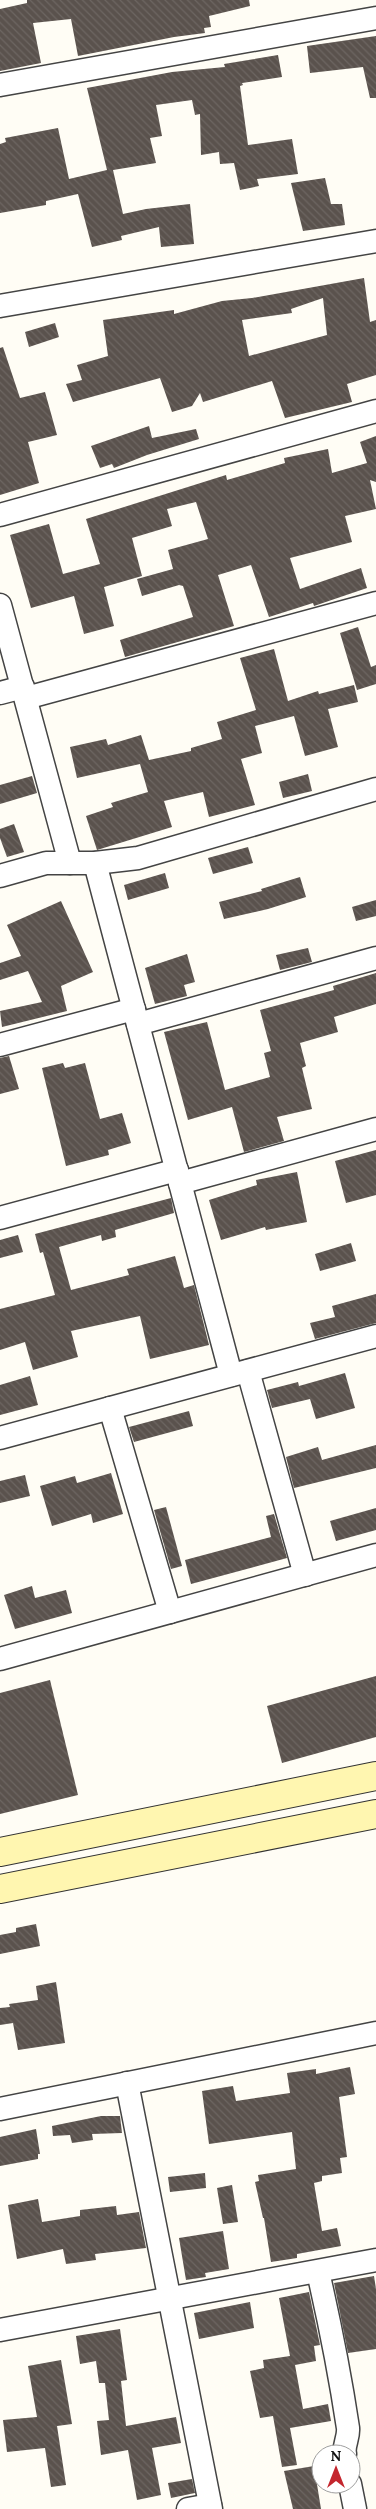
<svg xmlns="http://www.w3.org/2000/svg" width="376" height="2509" font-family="Lora,serif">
<defs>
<pattern id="building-back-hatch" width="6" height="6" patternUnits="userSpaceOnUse" patternTransform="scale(1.25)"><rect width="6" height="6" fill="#5a524d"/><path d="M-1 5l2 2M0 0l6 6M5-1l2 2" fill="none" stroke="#6d6662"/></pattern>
</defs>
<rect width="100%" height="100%" fill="#fffdf5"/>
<!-- building -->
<g fill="url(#building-back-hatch)" fill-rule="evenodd">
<polygon points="27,0 249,0 250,6 209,16 211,27 204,28 205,33 174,37 78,56 71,19 33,23 41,63 0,71 0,9 27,3"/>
<polygon points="376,36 376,98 370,98 363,67 310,73 307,46"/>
<polygon points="278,55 282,77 242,83 243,85 240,86 248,145 292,139 298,174 257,179 259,186 240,190 234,163 220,164 219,152 201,155 200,114 195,115 192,100 156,105 162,136 150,138 156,163 113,170 123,214 146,209 190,204 194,244 161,247 159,227 121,236 122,240 92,247 78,194 46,201 46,205 0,213 0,144 6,142 5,138 58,128 69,179 107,170 87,88 172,72 225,67 224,64"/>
<polygon points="325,178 331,204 342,204 345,225 303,231 291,183"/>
<path d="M364 278 370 322 376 320V375L347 384 352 402 285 418 272 381 203 402 200 393 192 406 172 412 160 378 73 402 66 384 82 380 77 365 108 356 103 320 174 310V314L222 301 252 298ZM323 298 327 335 249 356 242 320 292 313 291 309Z"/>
<polygon points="55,323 59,337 29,347 25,332"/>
<polygon points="3,347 20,398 45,392 57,435 28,442 39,483 0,495 0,348"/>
<polygon points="149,426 152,438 196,429 199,439 147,455 114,468 112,464 100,468 91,446"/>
<polygon points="376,436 376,482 370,480 376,509 345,516 352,542 290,558 300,589 361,568 367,588 314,606 313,603 269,617 251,565 218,575 234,626 125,657 120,640 193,617 183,586 179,585 142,596 137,579 173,569 168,550 208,539 196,502 167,509 172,526 132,538 142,576 104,587 114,626 84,634 74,596 31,608 10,535 49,524 63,574 100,564 86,519 226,475 227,480 285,463 284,458 328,449 332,473 367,463 360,442"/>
<polygon points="358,627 371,667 376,665 376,684 357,690 340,633"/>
<polygon points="274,649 288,701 318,691 319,694 354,685 358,702 328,709 338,747 305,756 294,716 255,726 262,753 241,759 255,805 209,817 203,792 164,801 172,827 97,850 86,816 113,807 111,803 148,792 140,764 77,778 70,747 106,739 108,745 141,735 149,760 191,751 191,748 222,739 217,722 256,710 240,658"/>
<polygon points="308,774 312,791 283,798 279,782"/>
<polygon points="32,776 37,793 0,804 0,785"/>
<polygon points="14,824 24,852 7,857 0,838 0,829"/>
<polygon points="248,847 253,863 213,874 208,858"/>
<polygon points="165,873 169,888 128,900 124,885"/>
<polygon points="300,877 306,897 268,909 224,919 219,902 262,891 261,889"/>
<polygon points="376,900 376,916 356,921 352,907"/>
<polygon points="61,901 93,972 61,986 67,1011 2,1027 0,1011 42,1002 28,971 0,980 0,963 21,956 7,925"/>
<polygon points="308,948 312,962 280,970 276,955"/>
<polygon points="187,954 195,982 184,985 187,996 155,1004 145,968"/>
<polygon points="376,973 376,1004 334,1017 338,1032 300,1043 306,1066 302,1068 312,1109 277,1117 284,1141 244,1152 232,1107 188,1120 164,1032 207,1022 225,1090 270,1077 264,1053 271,1051 260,1010 334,990 333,986"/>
<polygon points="9,1056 19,1089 0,1094 0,1058"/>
<polygon points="63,1063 65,1068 85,1063 100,1119 122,1113 131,1143 108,1150 109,1155 66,1166 42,1068"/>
<polygon points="376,1150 376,1195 346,1203 335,1161"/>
<polygon points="297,1172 307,1222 266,1230 265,1227 221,1240 209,1200 257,1185 256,1180"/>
<polygon points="171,1198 174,1213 115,1230 116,1237 102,1241 101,1235 59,1247 71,1290 129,1275 127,1269 175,1256 184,1288 194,1285 209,1345 150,1359 140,1316 71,1331 78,1357 33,1370 25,1342 0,1350 0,1309 55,1295 43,1252 40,1253 35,1234"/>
<polygon points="18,1235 23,1252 0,1258 0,1240"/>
<polygon points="351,1243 356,1261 320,1271 315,1254"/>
<polygon points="376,1294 376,1323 315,1339 310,1323 335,1317 332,1306"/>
<polygon points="345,1373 355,1408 316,1419 310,1399 272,1408 267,1390 298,1382 299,1386"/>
<polygon points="30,1376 38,1405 0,1415 0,1385"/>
<polygon points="189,1411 193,1426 134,1442 129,1427"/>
<polygon points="376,1445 376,1468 294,1488 286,1457 318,1447 322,1460"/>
<polygon points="111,1473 123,1514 93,1523 91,1514 52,1526 40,1486 75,1476 77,1483"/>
<polygon points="25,1475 30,1496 0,1503 0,1481"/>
<polygon points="166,1507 182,1566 171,1569 154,1510"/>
<polygon points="376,1508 376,1530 336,1541 330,1521"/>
<polygon points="274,1514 287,1558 191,1584 185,1560 271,1537 266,1516"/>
<polygon points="32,1586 35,1598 66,1590 72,1613 15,1629 4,1595"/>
<polygon points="376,1676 376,1737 282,1763 267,1706"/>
<polygon points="50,1680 78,1795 0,1814 0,1693"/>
<polygon points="36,1924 40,1946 0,1954 0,1935 16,1932 16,1928"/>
<polygon points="56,1982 65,2043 18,2050 13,2023 0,2025 0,2008 10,2007 9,2004 38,2000 36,1986"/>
<polygon points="350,2067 355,2094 339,2097 347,2157 340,2158 342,2173 322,2176 322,2181 314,2183 322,2231 337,2228 341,2246 297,2254 297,2258 271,2262 264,2218 263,2218 255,2182 259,2181 258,2175 296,2169 292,2132 209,2144 202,2091 233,2086 236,2101 290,2093 287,2073 316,2069 316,2074"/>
<polygon points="101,2116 120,2116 122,2133 92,2134 93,2140 72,2143 70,2135 53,2136 52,2126"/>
<polygon points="36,2129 40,2154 38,2154 38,2159 0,2166 0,2137"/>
<polygon points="205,2173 206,2188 170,2192 168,2177"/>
<polygon points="232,2185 238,2222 223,2224 217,2188"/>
<polygon points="38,2199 42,2222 80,2216 80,2210 116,2206 117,2215 139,2212 146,2248 95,2254 96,2260 66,2264 63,2249 17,2259 8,2205"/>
<polygon points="223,2231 229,2269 205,2273 206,2277 186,2280 179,2238"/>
<polygon points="374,2276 376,2289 376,2349 348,2353 334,2283"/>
<polygon points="309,2292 320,2345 314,2346 316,2361 295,2365 303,2409 328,2404 331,2421 290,2428 297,2465 282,2467 273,2416 260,2418 250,2371 264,2368 263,2360 290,2356 279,2298"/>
<polygon points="250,2302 254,2328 199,2339 194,2313"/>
<polygon points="120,2329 127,2380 121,2381 126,2426 176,2417 181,2443 152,2448 161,2495 137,2500 128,2450 101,2455 97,2421 109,2420 105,2383 99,2383 96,2361 80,2364 76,2336"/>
<polygon points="61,2360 72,2424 57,2426 66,2485 51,2487 45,2448 7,2452 3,2420 37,2417 28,2366"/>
<polygon points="314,2466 321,2509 293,2509 284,2471"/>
<polygon points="192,2479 195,2493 171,2498 168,2483"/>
</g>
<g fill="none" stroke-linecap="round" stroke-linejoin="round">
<!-- minor casing -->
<g stroke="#444" stroke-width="25">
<g id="minor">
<polyline points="0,85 376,18"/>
<polyline points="0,306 376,241"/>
<polyline points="0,515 376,411"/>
<polyline points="0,605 70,863"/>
<polyline points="0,693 23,687"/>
<polyline points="26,698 376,603"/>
<polyline points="95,863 231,1375"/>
<polyline points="0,876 46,863 95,863 138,858 376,789"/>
<polyline points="138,1024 376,958"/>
<polyline points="0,1045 134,1009"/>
<polyline points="180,1183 376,1129"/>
<polyline points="0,1218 177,1170"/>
<polyline points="248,1371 305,1575"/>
<polyline points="110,1408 170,1612"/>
<polyline points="0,1438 376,1336"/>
<polyline points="0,1659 376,1555"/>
<polyline points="127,2083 211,2509"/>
<polyline points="0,2109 376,2033"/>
<path d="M318 2272C330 2324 340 2375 348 2428 349 2438 343 2445 345 2454"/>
<polyline points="0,2330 376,2260"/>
<polyline points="350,2484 355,2509"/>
<polyline points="188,2509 210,2505"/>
</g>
</g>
<!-- secondary casing -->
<g stroke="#333" stroke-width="30">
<g id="secondary">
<polyline points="0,1852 376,1776"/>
<polyline points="0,1889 376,1814"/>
</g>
</g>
<!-- minor -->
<use href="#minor" stroke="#fff" stroke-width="22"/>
<!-- secondary -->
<use href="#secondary" stroke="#fff6b0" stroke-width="28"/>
</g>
<!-- north arrow -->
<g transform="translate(336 2469)"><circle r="24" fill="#ffffff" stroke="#a0a0a0"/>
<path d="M0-4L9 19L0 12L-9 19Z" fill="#c4262e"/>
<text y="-8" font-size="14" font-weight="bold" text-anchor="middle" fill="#111111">N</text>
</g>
</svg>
